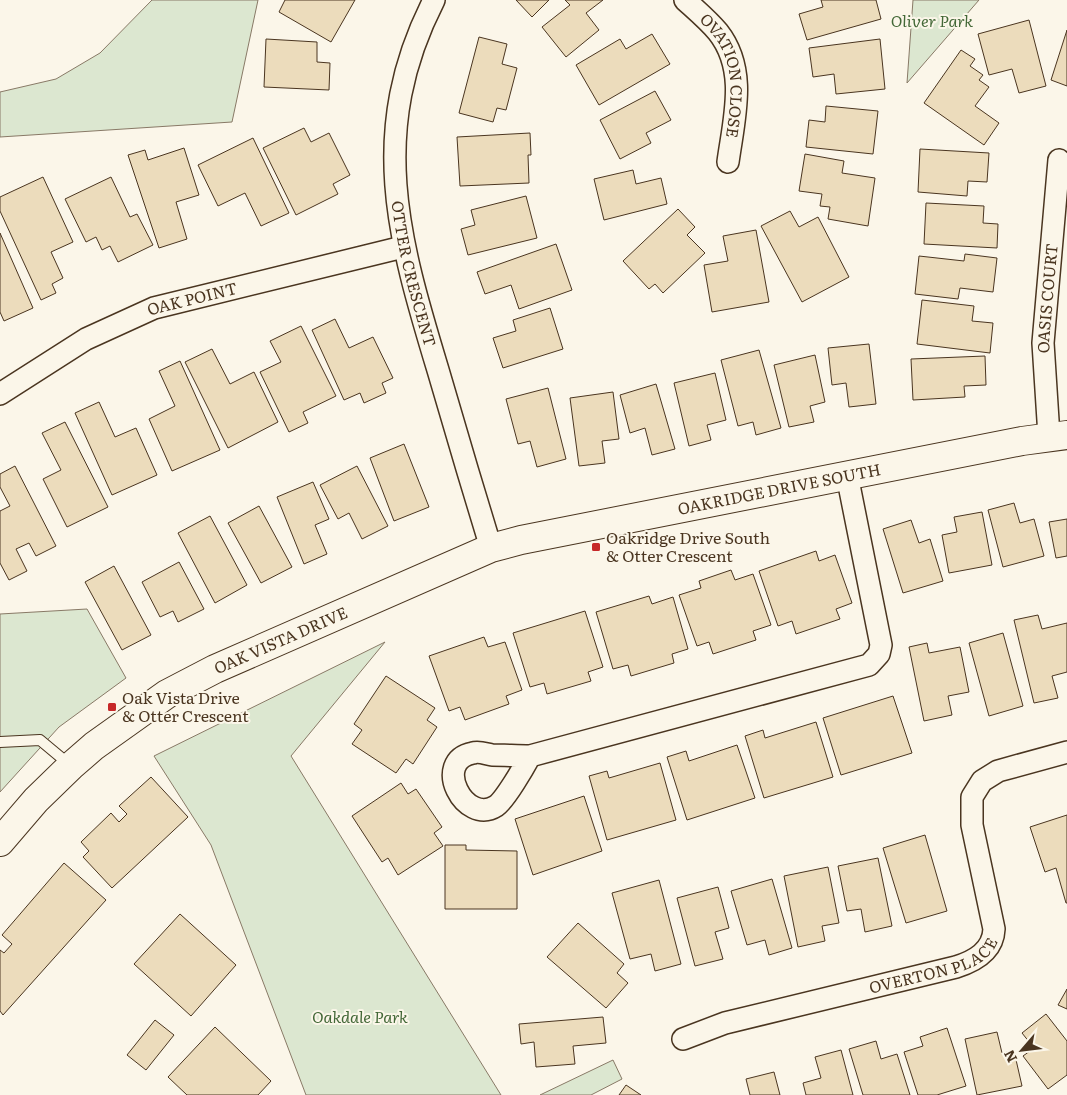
<svg xmlns="http://www.w3.org/2000/svg" width="1067" height="1095" font-family="Literata,serif">
<rect width="100%" height="100%" fill="#fbf6e9"/>
<!-- green -->
<g fill="#dce7d0" stroke="#887966">
<polygon points="152,0 258,0 232,122 0,137 0,92 56,79 100,53"/>
<polygon points="913,0 979,0 907,83"/>
<polygon points="87,609 126,678 59,727 0,792 0,614"/>
<polygon points="385,642 291,756 501,1095 306,1095 211,845 154,756"/>
<polygon points="613,1060 622,1079 591,1095 540,1095"/>
</g>
<!-- building -->
<g fill="#ecdcbc" stroke="#4a3520">
<polygon points="285,0 355,0 331,42 279,12"/>
<polygon points="516,0 549,0 532,17"/>
<polygon points="565,0 603,0 586,13 599,30 566,57 542,27 570,5"/>
<polygon points="821,0 876,0 881,19 807,40 799,14 823,7"/>
<polygon points="1029,20 1046,86 1019,93 1012,69 989,75 978,34"/>
<polygon points="1067,30 1067,86 1051,80"/>
<polygon points="652,34 670,64 599,105 576,65 620,39 626,49"/>
<polygon points="479,37 507,44 502,64 517,68 506,110 497,108 493,122 459,113"/>
<polygon points="266,39 317,42 317,62 330,63 329,90 264,87"/>
<polygon points="880,39 885,89 836,94 834,74 813,77 809,48"/>
<polygon points="961,50 975,59 970,66 983,75 979,80 989,87 975,106 999,123 984,145 924,103"/>
<polygon points="655,91 671,120 646,133 651,143 620,159 600,120"/>
<polygon points="826,106 878,111 873,154 806,147 809,120 825,122"/>
<polygon points="304,128 311,142 329,133 350,175 333,184 338,194 296,215 263,148"/>
<polygon points="530,133 531,155 528,155 529,183 460,186 457,137"/>
<polygon points="253,138 289,213 261,226 245,193 218,206 198,165"/>
<polygon points="184,148 199,195 176,202 187,239 159,248 128,155 145,150 148,160"/>
<polygon points="920,149 989,153 987,182 968,181 967,196 918,192"/>
<polygon points="805,154 844,161 842,173 875,178 868,226 828,219 830,207 820,206 822,194 799,191"/>
<polygon points="633,170 636,184 661,178 667,204 604,220 594,179"/>
<polygon points="43,177 73,242 51,252 63,278 52,284 56,293 41,300 0,211 0,197"/>
<polygon points="111,177 130,217 137,214 153,245 118,262 110,246 102,250 96,237 86,242 65,199"/>
<polygon points="526,196 537,238 468,255 461,229 475,225 471,210"/>
<polygon points="926,203 984,206 983,223 998,224 997,248 924,244"/>
<polygon points="678,209 695,227 687,235 705,253 663,293 655,284 649,289 623,261"/>
<polygon points="790,211 799,227 818,217 849,277 802,302 761,226"/>
<polygon points="756,230 769,302 712,312 704,265 728,261 723,236"/>
<polygon points="0,233 33,308 4,321 0,312"/>
<polygon points="556,244 572,290 519,309 511,285 485,294 477,272"/>
<polygon points="965,254 997,258 993,292 960,288 958,299 915,294 919,256 964,261"/>
<polygon points="922,300 974,306 972,321 993,323 990,353 917,344"/>
<polygon points="550,308 563,349 503,368 493,338 516,331 513,320"/>
<polygon points="335,319 349,348 373,337 393,378 382,383 386,393 364,403 360,393 344,400 312,330"/>
<polygon points="301,326 336,396 303,412 308,423 289,432 260,372 281,362 270,341"/>
<polygon points="869,344 876,404 849,407 846,383 832,385 828,348"/>
<polygon points="212,349 230,384 254,372 278,422 228,448 185,362"/>
<polygon points="759,350 781,428 756,435 753,422 738,426 721,360"/>
<polygon points="815,355 825,402 810,406 814,422 789,427 774,365"/>
<polygon points="985,356 986,385 964,386 965,397 913,400 911,359"/>
<polygon points="180,361 220,450 172,471 149,419 175,406 159,371"/>
<polygon points="715,373 726,420 707,425 711,440 689,446 674,383"/>
<polygon points="656,384 675,449 652,455 645,428 630,433 620,395"/>
<polygon points="548,388 566,459 537,467 530,441 518,444 506,399"/>
<polygon points="613,392 619,439 602,441 605,463 579,466 570,398"/>
<polygon points="99,402 115,437 136,428 157,475 112,495 75,413"/>
<polygon points="65,422 108,507 67,527 43,479 61,470 42,433"/>
<polygon points="404,444 429,507 394,521 370,458"/>
<polygon points="15,466 56,546 36,556 29,543 16,549 27,571 9,580 0,563 0,511 10,506 0,487 0,474"/>
<polygon points="357,466 388,526 362,539 349,513 338,519 320,485"/>
<polygon points="313,482 329,519 315,525 327,554 304,564 277,497"/>
<polygon points="1014,503 1020,523 1034,519 1044,556 1003,567 988,510"/>
<polygon points="259,506 292,567 261,583 228,523"/>
<polygon points="982,512 992,565 949,573 942,535 957,532 954,517"/>
<polygon points="210,516 247,585 215,603 178,533"/>
<polygon points="1067,519 1067,556 1056,558 1049,522"/>
<polygon points="911,520 919,543 930,539 943,581 903,593 883,529"/>
<polygon points="816,551 819,561 835,555 852,603 836,609 840,619 796,634 792,621 778,626 759,571"/>
<polygon points="179,562 204,609 178,622 173,611 160,617 142,582"/>
<polygon points="114,566 151,635 122,650 85,582"/>
<polygon points="731,570 735,580 753,574 771,625 753,631 756,640 713,654 709,642 697,646 679,595 701,588 699,581"/>
<polygon points="649,596 652,604 673,597 688,649 672,654 674,663 631,676 628,665 613,669 596,612"/>
<polygon points="585,611 603,667 588,672 591,681 547,694 544,683 530,687 513,633"/>
<polygon points="1038,615 1042,629 1067,623 1067,672 1052,676 1058,698 1034,703 1014,620"/>
<polygon points="1003,633 1023,706 989,716 969,643"/>
<polygon points="484,637 488,647 505,642 522,690 506,696 509,704 465,720 460,707 449,711 429,656"/>
<polygon points="927,643 929,653 960,647 969,692 948,696 952,715 924,721 909,647"/>
<polygon points="386,676 435,708 427,720 437,727 413,764 406,759 396,773 352,744 362,730 354,724"/>
<polygon points="893,696 912,753 841,775 823,718"/>
<polygon points="816,722 833,777 764,798 745,736 763,730 765,738"/>
<polygon points="737,745 755,798 687,820 667,757 686,751 689,761"/>
<polygon points="660,763 676,820 607,840 589,776 607,771 609,778"/>
<polygon points="151,777 188,817 112,888 83,857 89,851 81,842 111,813 119,822 127,814 119,806"/>
<polygon points="401,783 408,794 416,789 442,827 434,833 443,846 398,875 388,858 382,862 352,816"/>
<polygon points="584,796 602,851 533,875 515,819"/>
<polygon points="1067,815 1067,903 1066,903 1056,868 1045,872 1030,827"/>
<polygon points="925,835 947,911 906,923 883,848"/>
<polygon points="445,845 466,845 466,850 517,851 517,909 445,909"/>
<polygon points="878,858 892,926 865,932 861,909 847,911 838,866"/>
<polygon points="64,863 106,900 3,1015 0,1011 0,950 4,953 12,944 2,935"/>
<polygon points="828,867 839,923 822,926 825,941 798,947 784,876"/>
<polygon points="772,879 792,948 769,955 765,940 747,945 731,891"/>
<polygon points="659,880 681,964 655,971 651,954 630,959 612,893"/>
<polygon points="718,887 729,928 715,932 723,959 695,966 677,898"/>
<polygon points="180,914 236,965 191,1016 134,964"/>
<polygon points="578,923 624,964 617,973 628,983 606,1008 547,957"/>
<polygon points="1067,989 1067,1009 1058,1005"/>
<polygon points="1046,1014 1067,1041 1067,1075 1048,1089 1023,1056 1034,1048 1022,1033"/>
<polygon points="603,1017 606,1043 573,1046 575,1064 536,1067 534,1042 521,1044 519,1024"/>
<polygon points="155,1020 174,1035 146,1070 127,1055"/>
<polygon points="215,1027 271,1081 258,1095 187,1095 168,1077"/>
<polygon points="947,1028 966,1086 937,1095 918,1095 904,1052 923,1046 920,1037"/>
<polygon points="997,1032 1002,1053 1014,1051 1022,1086 977,1095 965,1039"/>
<polygon points="876,1041 881,1059 897,1054 910,1095 863,1095 849,1049"/>
<polygon points="841,1050 853,1095 806,1095 803,1083 821,1078 815,1057"/>
<polygon points="774,1072 780,1095 750,1095 746,1079"/>
<polygon points="626,1085 641,1095 619,1095"/>
</g>
<g fill="none" stroke-linecap="round" stroke-linejoin="round">
<!-- lane casing -->
<g stroke="#4a3520" stroke-width="12">
<polyline id="lane" points="0,742 40,740 70,765"/>
</g>
<!-- street casing -->
<g stroke="#4a3520" stroke-width="24">
<g id="street">
<path id="s1" d="M434 0C367 131 398 238 438 370 455 429 473 489 491 548"/>
<path id="s2" d="M685 0C696 10 708 20 718 32 748 70 734 118 728 162"/>
<path id="s3" d="M0 394 86 339 154 308 403 247"/>
<path id="s4" d="M1049 436 1043 343 1059 160"/>
<path d="M530 756C524 767 505 800 496 806 465 826 431 761 473 753 479 751 486 754 492 755 505 755 517 756 530 756L869 665 879 654 881 645 847 475"/>
<path id="s5" d="M683 1039 725 1023 956 967C975 961 993 951 994 929L972 825V797L982 781 998 771 1067 752"/>
</g>
</g>
<!-- secondary casing -->
<g stroke="#4a3520" stroke-width="30">
<g id="secondary">
<path id="s6" d="M0 842 36 800 71 766 94 746 167 694 215 669 491 548 521 540 1022 441 1067 435"/>
</g>
</g>
<!-- lane -->
<use href="#lane" stroke="#fbf6e9" stroke-width="10"/>
<!-- street -->
<use href="#street" stroke="#fbf6e9" stroke-width="21"/>
<!-- secondary -->
<use href="#secondary" stroke="#fbf6e9" stroke-width="28"/>
</g>
<!-- markers -->
<g fill="#c62828" stroke="#fbf6e9" stroke-width="2">
<rect x="591" y="542" width="10" height="10" rx="2.5"/>
<rect x="107" y="702" width="10" height="10" rx="2.5"/>
</g>
<g text-anchor="middle" stroke-width="4" stroke-linejoin="round" paint-order="stroke">
<!-- park labels -->
<g font-size="16" font-style="italic" fill="#436837" stroke="#fbf6e9">
<text x="932" y="27">Oliver Park</text>
<text x="360" y="1023">Oakdale Park</text>
</g>
<!-- street labels -->
<g font-size="16" fill="#4a3520" stroke="#fbf6e9">
<text dy="6" stroke="none"><textPath href="#s2" startOffset="90">OVATION CLOSE</textPath></text>
<text dy="6" stroke="none"><textPath href="#s1" startOffset="282">OTTER CRESCENT</textPath></text>
<text dy="6" stroke="none"><textPath href="#s4" startOffset="138">OASIS COURT</textPath></text>
<text dy="6" stroke="none"><textPath href="#s3" startOffset="216">OAK POINT</textPath></text>
<text dy="6" stroke="none"><textPath href="#s6" startOffset="874">OAKRIDGE DRIVE SOUTH</textPath></text>
<text dy="6" stroke="none"><textPath href="#s6" startOffset="350">OAK VISTA DRIVE</textPath></text>
<text dy="6" stroke="none"><textPath href="#s5" startOffset="262">OVERTON PLACE</textPath></text>
</g>
<!-- poi labels -->
<g font-size="16" fill="#4a3520" stroke="#fbf6e9" text-anchor="start">
<text x="606" y="544">Oakridge Drive South<tspan x="606" dy="18">&amp; Otter Crescent</tspan></text>
<text x="122" y="704">Oak Vista Drive<tspan x="122" dy="18">&amp; Otter Crescent</tspan></text>
</g>
</g>
<!-- north arrow -->
<g transform="translate(1022 1050) rotate(242)" stroke="#fbf6e9" stroke-width="4" paint-order="stroke">
<path d="M0-4L9 19L0 12L-9 19Z" fill="#4a3520"/>
<text y="-8" font-size="14" font-weight="bold" text-anchor="middle" fill="#4a3520">N</text>
</g>
</svg>
